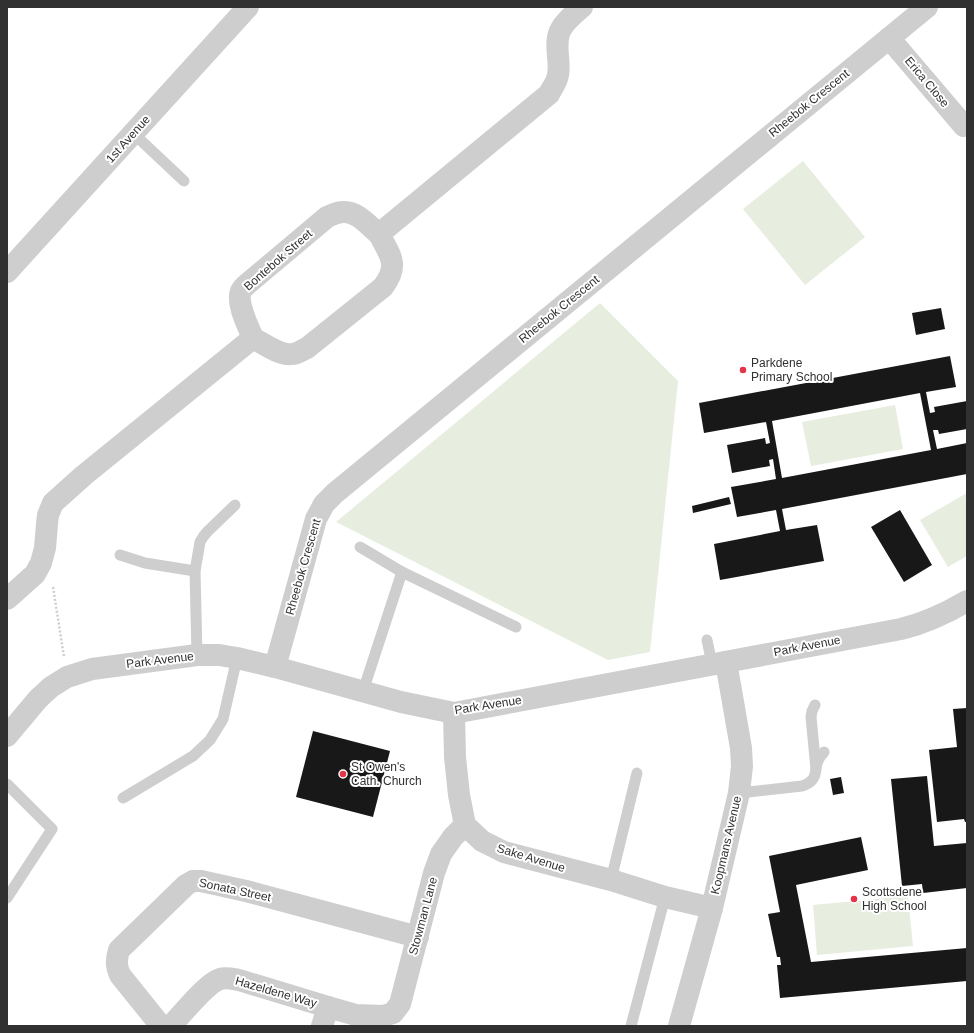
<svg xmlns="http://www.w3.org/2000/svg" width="974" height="1033" font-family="Helvetica,sans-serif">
<rect width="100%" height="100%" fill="#fff"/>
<!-- green -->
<g fill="#e7eddf">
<polygon points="803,161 865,237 805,285 743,209"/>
<polygon points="600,303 678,381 650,652 608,660 336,522"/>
<polygon points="895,405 903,449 811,466 802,422"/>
<polygon points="967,493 967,556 948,567 920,520"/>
<polygon points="908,896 913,946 817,955 813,905"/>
</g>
<!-- building -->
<g fill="#181818" fill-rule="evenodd">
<polygon points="941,308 945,329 916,335 912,313"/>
<path d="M950 356 956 387 926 392 930 413 935 412 934 407 967 401V429L939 434 938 430H933L937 449 967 443V474L782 509 786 530 817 525 824 561 720 580 714 544 780 531 776 510 737 517 731 487 776 479 773 459 769 460 770 466 732 473 727 445 765 438 766 444 770 443 766 422 704 433 699 403ZM920 393 931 450 782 478 772 421Z"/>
<polygon points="729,497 731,504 693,513 692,506"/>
<polygon points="900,510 932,565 904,582 871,527"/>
<polygon points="967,708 967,822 965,822 964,819 937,822 929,750 957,747 953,709"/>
<polygon points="313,731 390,751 373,817 296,797"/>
<polygon points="927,776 934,846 967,843 967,888 923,893 922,884 902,886 891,779"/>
<polygon points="841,777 844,793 833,795 830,779"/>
<polygon points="861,837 868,870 796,885 811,962 967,948 967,981 780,998 777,965 781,965 780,957 777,957 768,914 780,912 769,856"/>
</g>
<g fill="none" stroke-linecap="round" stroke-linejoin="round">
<!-- path -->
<polyline stroke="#cecece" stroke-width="2.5" stroke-dasharray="2 2" stroke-linecap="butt" points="53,587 64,657"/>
<!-- service -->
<g stroke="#cecece" stroke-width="11">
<polyline points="133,133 184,181"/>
<polyline points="360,547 402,572"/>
<polyline points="120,555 145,563 195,571"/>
<polyline points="707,640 712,664"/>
<polyline points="197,655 195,571 200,542 203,537 207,532 235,505"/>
<polyline points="363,691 402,572 516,627"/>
<path d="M816 768C817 761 819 757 824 752"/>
<polyline points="7,784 52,829 7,898"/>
<path d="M739 793 802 786C811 783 815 779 816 769L811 717 812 711 815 705"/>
<polyline points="123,798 193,756 210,740 223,719 237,658"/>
<polyline points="611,880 637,773"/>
<polyline points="631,1026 665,897"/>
</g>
<!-- minor -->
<g stroke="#cecece" stroke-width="22">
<polyline points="889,38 964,126"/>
<polyline points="7,272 248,7"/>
<path d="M253 338C263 343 280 356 292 354 297 354 302 350 307 348L383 287C400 265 390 255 379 234"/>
<path d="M7 599 35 574 41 563 45 548 47 524 48 515 53 503 83 476 253 338C248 326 236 303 241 291 242 289 243 288 245 286L327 217C332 215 337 212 343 212 357 211 368 225 379 234L549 94C552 88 557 82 558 75 561 60 553 43 561 29 566 20 574 14 582 7"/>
<polyline points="275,667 316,519 324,504 335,493 927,7"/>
<polyline points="454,713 455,757 459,795 465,825 482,841 504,852 611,880 665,897 712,908"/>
<path d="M7 736 38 699 51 687 67 677 92 669 197 655H219L237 658 275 667 401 702 454 713 901 629C926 623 945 614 967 601"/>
<path d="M161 1026 120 975C116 966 116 960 119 950L186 885 193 881H201L246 891 418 937"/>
<path d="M171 1026C181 1015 207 983 220 979 226 977 233 979 239 980L328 1007 356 1015 383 1016 393 1013 400 1004 434 873 441 854 453 837 465 825"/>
<polyline points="322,1026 328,1007"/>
<polyline points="679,1026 712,908 739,793 742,766 741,748 726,662"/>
</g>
</g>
<!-- markers -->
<g fill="#e73347" stroke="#fff" stroke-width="1.5">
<circle cx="743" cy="370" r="4"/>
<circle cx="343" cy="774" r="4"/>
<circle cx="854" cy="899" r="4"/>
</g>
<g text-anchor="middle" stroke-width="4" stroke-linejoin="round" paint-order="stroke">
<!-- street labels -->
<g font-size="12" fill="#313131" stroke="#fff">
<text transform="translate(927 82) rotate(50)" y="4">Erica Close</text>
<text transform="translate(809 103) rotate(-39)" y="4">Rheebok Crescent</text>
<text transform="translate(128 139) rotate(-48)" y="4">1st Avenue</text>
<text transform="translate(278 260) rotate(-41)" y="4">Bontebok Street</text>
<text transform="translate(559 309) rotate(-39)" y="4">Rheebok Crescent</text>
<text transform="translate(303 567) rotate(-74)" y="4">Rheebok Crescent</text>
<text transform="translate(807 646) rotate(-11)" y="4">Park Avenue</text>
<text transform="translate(160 660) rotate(-7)" y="4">Park Avenue</text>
<text transform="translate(488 705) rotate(-9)" y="4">Park Avenue</text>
<text transform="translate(726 845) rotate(-77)" y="4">Koopmans Avenue</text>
<text transform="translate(531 858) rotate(17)" y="4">Sake Avenue</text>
<text transform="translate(235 890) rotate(12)" y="4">Sonata Street</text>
<text transform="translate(423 916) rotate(-75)" y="4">Stowman Lane</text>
<text transform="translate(276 992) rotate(16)" y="4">Hazeldene Way</text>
</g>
<!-- poi labels -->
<g font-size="12" fill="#313131" stroke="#fff" text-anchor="start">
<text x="751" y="367">Parkdene<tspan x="751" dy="14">Primary School</tspan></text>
<text x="351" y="771">St Owen's<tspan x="351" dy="14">Cath. Church</tspan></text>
<text x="862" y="896">Scottsdene<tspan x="862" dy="14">High School</tspan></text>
</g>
</g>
<!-- border -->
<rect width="974" height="1033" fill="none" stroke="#313131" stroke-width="16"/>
</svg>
